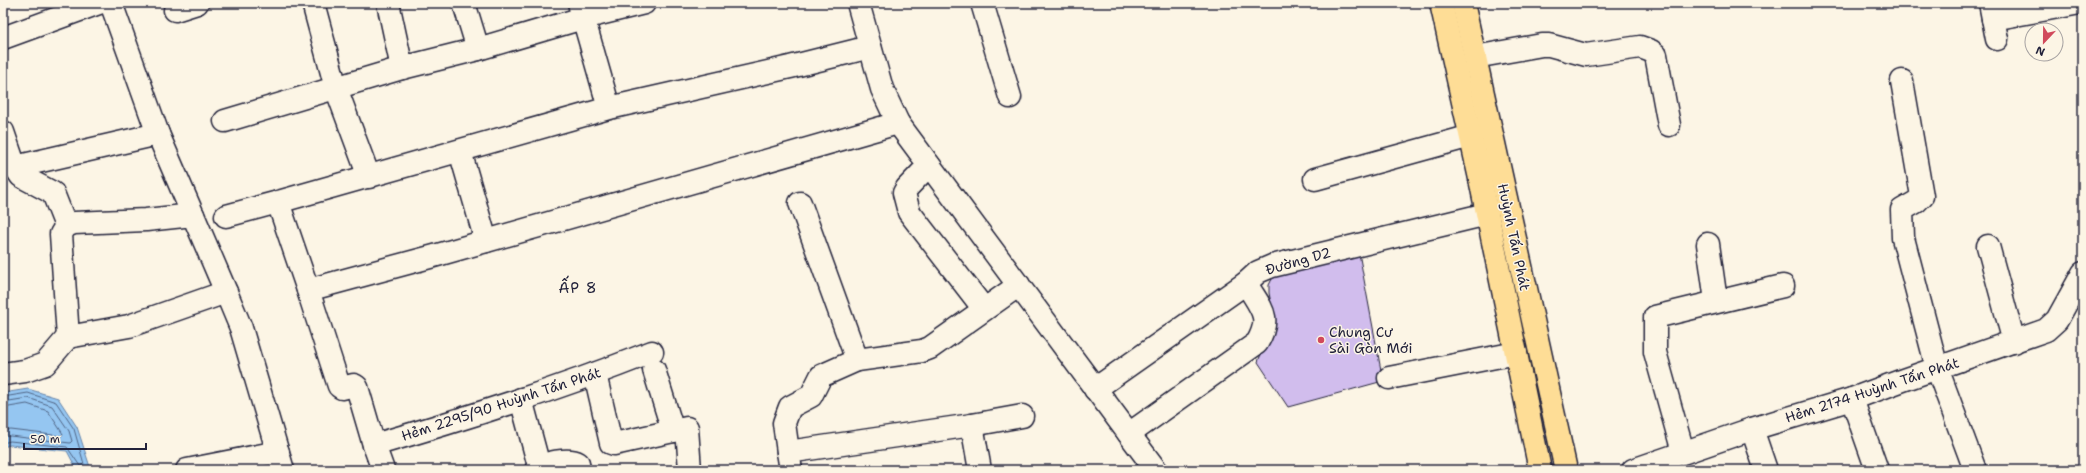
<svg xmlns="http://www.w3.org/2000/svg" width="2086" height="473" font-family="'Shantell Sans',sans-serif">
<rect width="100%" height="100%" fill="#fcf5e5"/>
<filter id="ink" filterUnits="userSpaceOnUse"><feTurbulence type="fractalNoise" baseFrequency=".025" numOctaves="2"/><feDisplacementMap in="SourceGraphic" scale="8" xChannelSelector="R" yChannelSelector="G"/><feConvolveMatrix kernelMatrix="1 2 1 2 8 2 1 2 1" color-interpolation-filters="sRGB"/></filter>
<g filter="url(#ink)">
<!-- water -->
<polygon fill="#95c6f1" stroke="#6784a8" points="28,389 58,398 77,427 90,467 77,470 67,451 10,445 3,447 3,393"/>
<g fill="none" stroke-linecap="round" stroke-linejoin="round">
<!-- shore -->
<g stroke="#506484" stroke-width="1">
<polyline points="3,397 28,393 56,402 74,429 84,464 80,466 67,447 10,441 3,443"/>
<polyline points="3,402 28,398 52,406 69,431 72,441 70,443 10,436 3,437"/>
<polyline points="3,408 27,404 48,411 63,434 61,436 11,430 3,431"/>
</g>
</g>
<!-- building -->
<polygon fill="#d1bded" stroke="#22223b" points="1359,253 1383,381 1288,407 1258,362 1274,319 1269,293 1269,285 1274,275"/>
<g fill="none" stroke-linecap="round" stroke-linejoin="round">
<!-- minor casing -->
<g stroke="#22223b" stroke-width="25">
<g id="minor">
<polyline points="111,3 158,134 193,215"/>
<polyline points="313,3 336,88 369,177"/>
<polyline points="388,3 402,68"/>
<polyline points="464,3 478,49"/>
<polyline points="579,3 609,108"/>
<path d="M858 3 882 89 898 123 1129 434 1257 343C1273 316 1260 308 1246 283"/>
<polyline points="982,3 1010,97"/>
<polyline points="1990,3 1997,39"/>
<polyline points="175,10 197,3"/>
<polyline points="1993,19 2080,3"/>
<polyline points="3,38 99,3"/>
<polyline points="870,47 790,67 609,108 278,202 308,290 434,256 898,123"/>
<polyline points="1475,57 1542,45 1549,45 1586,55 1640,47 1651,51 1656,55 1669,125"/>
<polyline points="1902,81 1922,196 1916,202 1902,210 1903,238 1937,368 1975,470"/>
<polyline points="225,121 402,68 478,49 583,18 644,3"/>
<polyline points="3,132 15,167 21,176 53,193 66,226"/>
<polyline points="460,151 486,241"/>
<polyline points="929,165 907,188 904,193 909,212 984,309"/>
<polyline points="15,167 158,134"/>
<polyline points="1315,179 1471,136"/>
<polyline points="800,203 857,360 922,351 930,348 1019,285"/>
<polyline points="226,216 278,202"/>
<polyline points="1708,244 1716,301"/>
<polyline points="1988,246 2014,342"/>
<polyline points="308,290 339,386 342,388 354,385 357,387 374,445"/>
<polyline points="68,337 61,234 66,226 74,223 146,220 193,215 226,292"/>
<polyline points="654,370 673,431"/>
<polyline points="3,374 25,371 45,364 68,337 129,326 226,292 241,328 283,470"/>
<polyline points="595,374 611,443 614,444 687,428 690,470"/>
<polyline points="1389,378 1516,353"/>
<polyline points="1095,389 1246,283 1258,272 1272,266 1487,214"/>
<polyline points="521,399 539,466"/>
<polyline points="1852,399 1877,470"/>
<polyline points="972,425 1022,416"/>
<polyline points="1752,429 1766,470"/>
<polyline points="1129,434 1156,470"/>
<polyline points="788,452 784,423 790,407 811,396 821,376 857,360"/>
<polyline points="1683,452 1655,352 1655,317 1783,286"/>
<polyline points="187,470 278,452"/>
<path d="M383 470 374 445C468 418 561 388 652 352"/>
<path d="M536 470C542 462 570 458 578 463L579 470"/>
<polyline points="791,470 788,452 972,425 980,470"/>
<polyline points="1633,470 1752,429 1852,399 1903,380 2046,330 2057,320 2083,273"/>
</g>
</g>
<!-- major casing -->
<g stroke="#22223b" stroke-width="25">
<g id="major">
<polyline points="1441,3 1479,174 1540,470"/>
<polyline points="1463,3 1566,470"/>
</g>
</g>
<!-- minor -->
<use href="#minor" stroke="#fcf5e5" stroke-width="22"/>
<!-- major -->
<use href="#major" stroke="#fedd96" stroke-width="22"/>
</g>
</g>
<!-- markers -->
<circle fill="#d1495b" stroke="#fcf5e5" stroke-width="1.5" cx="1321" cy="340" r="4"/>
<g text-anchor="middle" stroke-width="3" stroke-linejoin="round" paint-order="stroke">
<!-- street labels -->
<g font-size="14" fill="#22223b" stroke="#fcf5e5">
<text transform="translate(1514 237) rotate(78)" y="5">Huỳnh Tấn Phát</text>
<text transform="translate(1298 261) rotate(-16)" y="5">Đường D2</text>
<text transform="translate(1872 390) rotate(-18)" y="5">Hẻm 2174 Huỳnh Tấn Phát</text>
<text transform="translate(501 404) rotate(-18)" y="5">Hẻm 2295/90 Huỳnh Tấn Phát</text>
</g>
<!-- poi labels -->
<g font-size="14" fill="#22223b" stroke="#fcf5e5" text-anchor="start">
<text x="1329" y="337">Chung Cư<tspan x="1329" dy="16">Sài Gòn Mới</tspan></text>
</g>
<!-- neighbourhood labels -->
<g font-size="15" letter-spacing="1" fill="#22223b" stroke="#fcf5e5">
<text x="578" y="293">ẤP 8</text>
</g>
</g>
<!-- margin -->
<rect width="2086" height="473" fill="none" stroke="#fcf5e5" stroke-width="16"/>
<rect x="8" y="8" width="2070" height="457" fill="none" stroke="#22223b" stroke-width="1.5" filter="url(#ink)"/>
<!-- north arrow -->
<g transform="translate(2044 42) rotate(202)"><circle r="19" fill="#fcf5e5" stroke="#a5a1a1"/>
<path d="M0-3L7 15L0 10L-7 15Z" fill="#d1495b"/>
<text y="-6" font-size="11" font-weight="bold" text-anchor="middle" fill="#22223b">N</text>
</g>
<!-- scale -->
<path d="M24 443v6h122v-6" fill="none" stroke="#22223b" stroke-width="2"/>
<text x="30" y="443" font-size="12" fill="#22223b" stroke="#fcf5e5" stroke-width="3" paint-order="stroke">50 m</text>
</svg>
